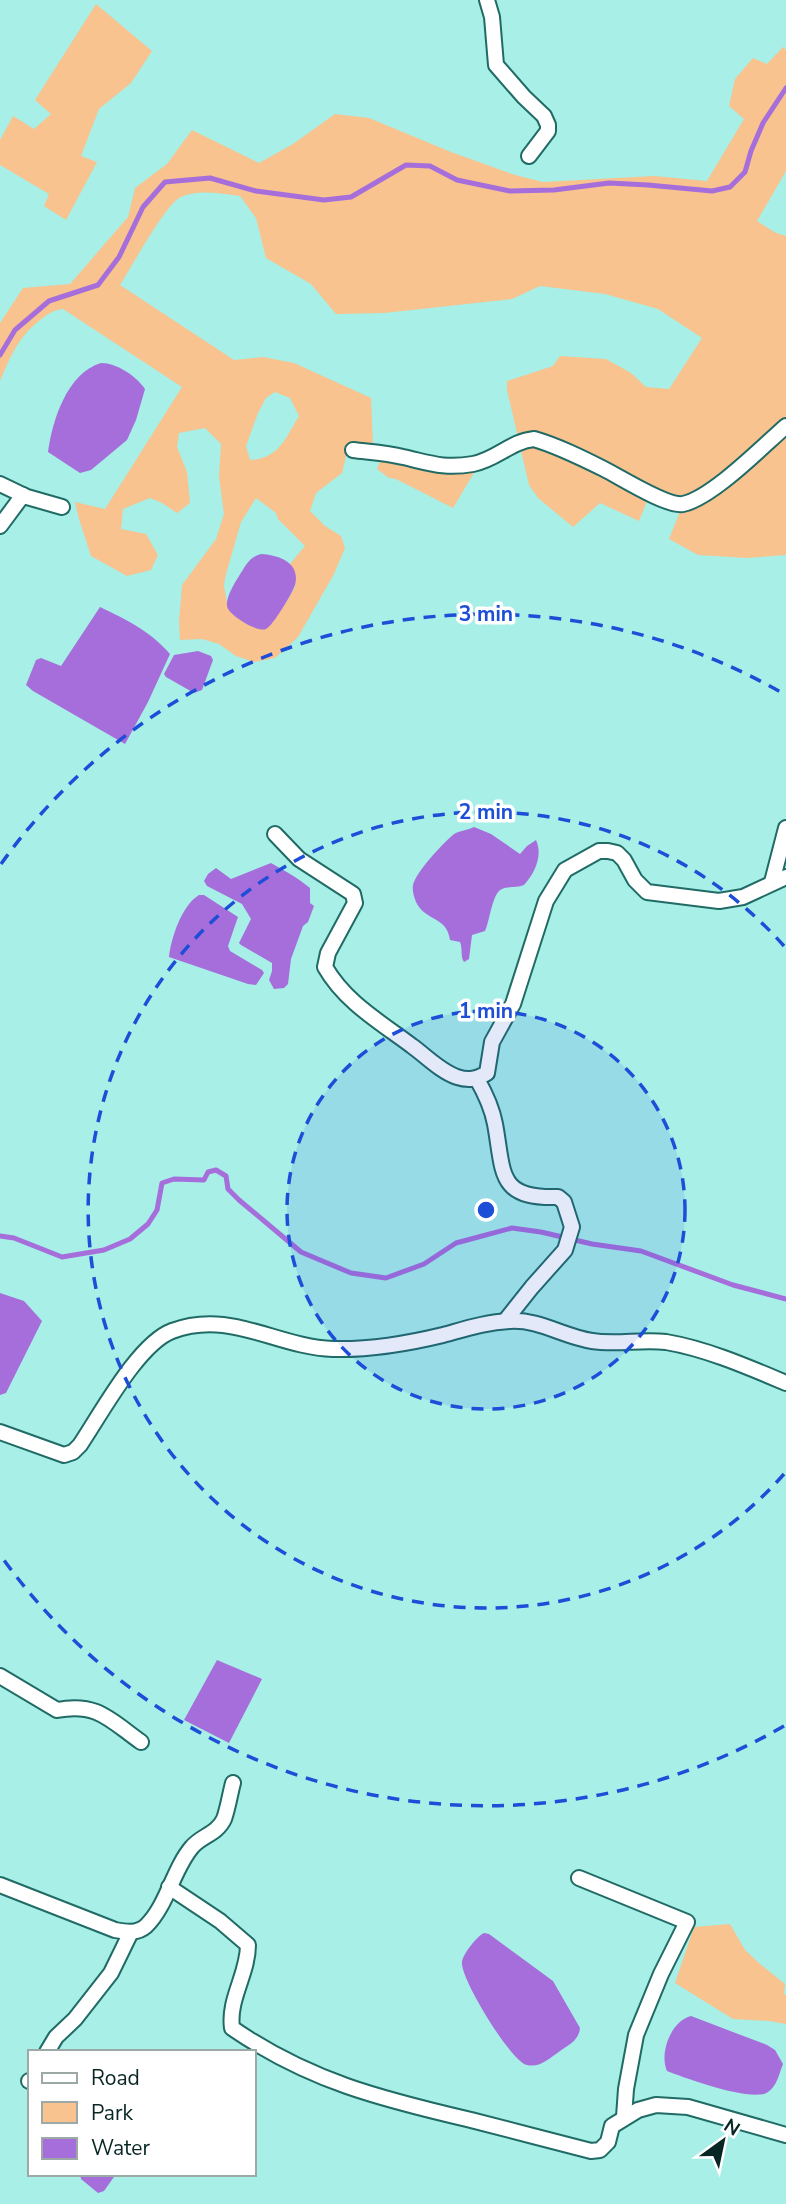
<svg xmlns="http://www.w3.org/2000/svg" width="786" height="2204" font-family="'Nunito Sans',sans-serif">
<rect width="100%" height="100%" fill="#a7efe7"/>
<!-- green -->
<g fill="#f8c38e" fill-rule="evenodd">
<polygon points="96,4 152,51 131,83 99,109 81,156 97,162 66,220 44,206 49,194 0,165 0,140 13,116 34,129 51,114 35,100"/>
<path d="M783 47 786 50V171L757 221 776 233 786 236V555L747 558 698 555 669 539 679 514 678 497 652 489 639 521 600 503 573 527 538 498 529 485 507 390V381L553 366 560 356 606 359 631 373 646 387 669 389 702 338 658 309 605 294 540 286 512 299 384 313 336 314 311 284 266 258 256 218 240 196C221 194 199 189 181 197 166 203 131 268 120 285L234 360 263 357 294 363 371 398 373 445 357 442 348 448 342 473 316 493 310 511 325 526 341 536 345 548 334 574 298 637 275 658 254 662 236 656 219 644 202 639 180 640 179 621 182 585 216 539 224 514 219 477 221 444 205 428 179 433 177 447 187 472 190 503 177 513 162 503 150 498 123 509 121 529 146 534 158 555 151 570 127 576 91 556 79 519 75 502 105 509 182 387 63 309C52 310 47 315 39 321 18 337 10 358 0 381V323L23 288 70 284 128 217 135 188 167 164 192 130 259 163 293 144 335 114 369 118 451 152 515 175 543 182 654 176 707 181 744 119 729 106 735 79 753 58 767 64ZM275 392 290 398 299 416C286 437 279 459 250 460L246 446 258 413 266 398ZM256 498 276 513 278 519 305 546 290 564C293 569 296 579 295 586 292 595 273 622 266 629L228 609 224 585 226 574 241 522Z"/>
<polygon points="381,458 468,468 475,471 453,508 396,479 389,478 377,469"/>
<polygon points="730,1924 745,1950 760,1964 785,1984 784,1994 786,1995 786,2024 769,2021 733,2019 675,1983 694,1927"/>
</g>
<!-- water -->
<g fill="#a66eda">
<path d="M101 363C117 363 136 376 145 389L136 420 127 440 91 470 80 473 48 452C52 421 67 373 101 363Z"/>
<path d="M261 554C278 555 301 562 295 585 293 592 273 626 266 629 258 633 228 615 227 606 226 597 234 584 239 576 245 567 249 557 261 554Z"/>
<path d="M100 607C127 620 150 631 170 654L148 702 125 744 33 691 26 685 36 660 41 658 61 666Z"/>
<polygon points="198,651 211,656 213,660 202,690 194,693 166,677 164,674 174,655"/>
<path d="M474 827 491 834 520 854 527 846 536 840C543 855 535 873 524 885 517 888 508 886 502 889 492 893 490 921 485 931L472 935 469 959 464 962C460 956 463 949 460 942L450 940C447 916 426 922 416 902 414 897 412 890 413 885 416 872 443 843 454 834 459 831 468 830 474 827Z"/>
<path d="M271 863C285 871 298 878 310 888V903L314 906 308 922 303 926 291 959 288 984 284 988 274 989 269 980 272 971V963L241 945 239 943 251 919 242 904 207 886 204 881 208 874 216 868 231 879Z"/>
<path d="M199 895H204L238 917 228 946 230 951 262 970 264 973 256 985 248 984 169 957C171 938 182 905 199 895Z"/>
<polygon points="0,1293 24,1301 42,1321 6,1393 0,1395"/>
<polygon points="217,1660 262,1679 229,1743 184,1720"/>
<path d="M484 1933 489 1934 553 1981 580 2028C579 2040 569 2045 560 2051 550 2058 540 2068 527 2065 511 2062 460 1978 462 1962 463 1954 477 1936 484 1933Z"/>
<path d="M691 2016 767 2045 775 2050 783 2064C779 2074 777 2086 768 2092 753 2103 685 2078 667 2071 659 2053 671 2021 691 2016Z"/>
<polygon points="80,2174 116,2174 104,2191 98,2193 81,2179"/>
</g>
<g fill="none" stroke-linecap="round" stroke-linejoin="round">
<!-- stream -->
<g stroke="#a66eda" stroke-width="5">
<polyline points="0,355 15,330 49,301 98,285 119,257 143,207 165,182 210,178 256,191 324,200 351,197 406,165 430,166 457,180 510,191 554,190 609,183 648,185 712,191 730,187 745,172 751,151 763,123 786,88"/>
<polyline points="0,1236 14,1238 62,1257 104,1250 130,1239 148,1224 157,1210 162,1183 174,1179 204,1180 208,1172 216,1170 226,1176 228,1189 239,1200 301,1252 351,1273 386,1278 424,1264 456,1243 512,1228 541,1232 592,1244 641,1251 733,1285 786,1299"/>
</g>
<!-- minor casing -->
<g stroke="#206b65" stroke-width="18">
<g id="minor">
<polyline points="487,0 492,17 496,65 524,97 544,116 548,125 548,131 529,156"/>
<path d="M353 450C369 452 387 453 403 457 430 463 444 469 473 464 496 460 511 441 534 439 558 446 582 458 604 469 620 477 667 507 683 504 712 498 762 447 786 426"/>
<polyline points="0,484 27,497 62,507"/>
<polyline points="0,526 23,495"/>
<path d="M275 834 299 859 353 894 355 903 328 953 325 967C345 1002 380 1022 412 1046 426 1056 440 1071 457 1077 469 1081 477 1079 487 1073L492 1042 513 1004 546 901 565 870 599 851H608L617 853 624 860 635 880 647 892 719 901 743 897 786 877"/>
<polyline points="772,882 786,828"/>
<path d="M477 1079C485 1093 492 1108 495 1124 504 1173 497 1199 558 1197L564 1202 572 1227 565 1250 532 1287 505 1321"/>
<path d="M0 1432 64 1455 73 1452 80 1445C101 1414 138 1344 172 1331 230 1309 276 1347 333 1349 370 1350 406 1344 443 1335 465 1329 486 1322 510 1321 539 1319 564 1337 592 1341 616 1345 641 1339 666 1342 707 1349 748 1367 786 1383"/>
<path d="M0 1676 57 1710C97 1702 110 1720 141 1742"/>
<polyline points="579,1878 687,1922 661,1974 636,2035 626,2089 624,2117"/>
<path d="M0 1885 115 1930C126 1932 137 1934 146 1926 167 1906 173 1869 192 1847 201 1836 217 1834 224 1819 228 1808 230 1794 233 1783"/>
<path d="M169 1887 220 1921 248 1945C248 1974 228 1999 232 2028 309 2081 381 2099 471 2120 511 2130 551 2141 591 2151L600 2150 608 2142 612 2126 638 2110 656 2105 688 2107 786 2135"/>
<polyline points="47,2052 56,2037 75,2019 111,1973 131,1932"/>
<polyline points="29,2081 30,2081"/>
</g>
</g>
<!-- minor -->
<use href="#minor" stroke="#fff" stroke-width="14"/>
</g>
<!-- distance rings -->
<circle cx="486" cy="1210" r="199" fill="#1d4ed8" fill-opacity=".12"/>
<g fill="none" stroke="#1d4ed8" stroke-width="3.5" stroke-dasharray="12 9">
<circle cx="486" cy="1210" r="199"/>
<path d="M784 1474A398 398 0 1 1 784 946"/>
<path d="M784 1726A596 596 0 0 1 1 1556M1 864A596 596 0 0 1 784 694"/>
</g>
<circle cx="486" cy="1210" r="10" fill="#1d4ed8" stroke="#fff" stroke-width="3.5"/>
<g font-size="21" text-anchor="middle" font-weight="bold" fill="#1d4ed8" stroke="#fff" stroke-width="7" stroke-linejoin="round" paint-order="stroke">
<text x="486" y="621">3 min</text>
<text x="486" y="819">2 min</text>
<text x="486" y="1018">1 min</text>
</g>
<!-- legend -->
<rect x="28" y="2050" width="228" height="126" fill="#ffffff" stroke="#9ca9a7" stroke-width="2"/>
<rect x="42" y="2073" width="35" height="10" fill="#ffffff" stroke="#9ca9a7" stroke-width="2"/>
<text x="91" y="2085" font-size="21" fill="#082724">Road</text>
<rect x="42" y="2102" width="35" height="21" fill="#f8c38e" stroke="#9ca9a7" stroke-width="2"/>
<text x="91" y="2120" font-size="21" fill="#082724">Park</text>
<rect x="42" y="2138" width="35" height="21" fill="#a66eda" stroke="#9ca9a7" stroke-width="2"/>
<text x="91" y="2155" font-size="21" fill="#082724">Water</text>
<!-- north arrow -->
<g transform="translate(723 2141) rotate(33)" stroke="#ffffff" stroke-width="5" paint-order="stroke">
<path d="M0-5L12 26L0 18L-12 26Z" fill="#082724"/>
<text y="-10" font-size="19" font-weight="bold" text-anchor="middle" fill="#082724">N</text>
</g>
</svg>
